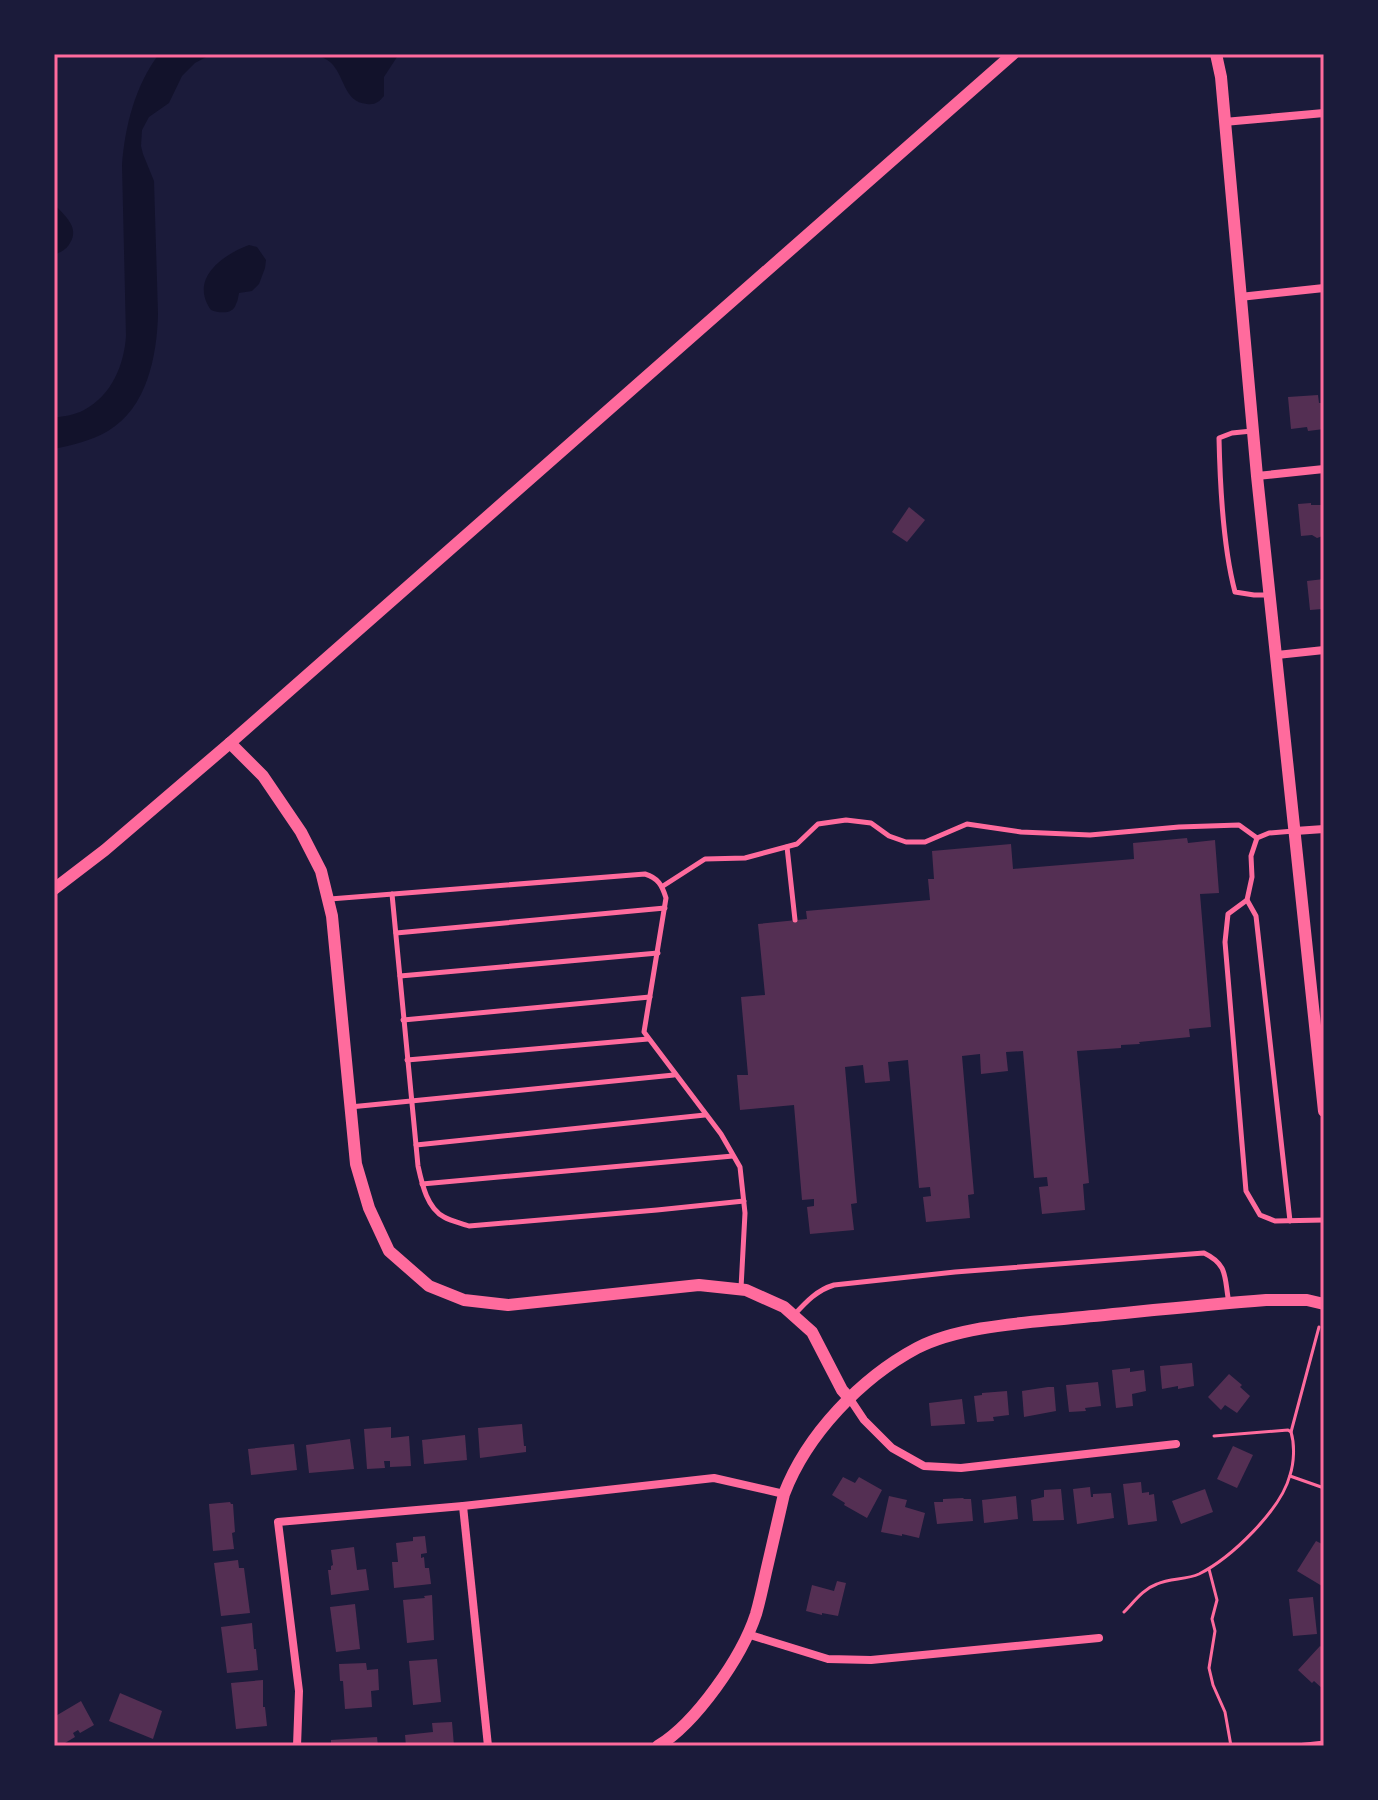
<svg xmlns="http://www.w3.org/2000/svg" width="1378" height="1800" font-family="'Exo 2',sans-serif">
<rect width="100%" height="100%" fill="#1b1b3a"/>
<!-- water -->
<g fill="#12122b">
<path d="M159 54H212L195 63 182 76 169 103 149 117 142 130 141 146 143 154 154 181 158 314C157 356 147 408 108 431 91 441 72 445 54 449V418C64 416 75 415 84 410 112 395 124 365 126 336L122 165C125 126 135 86 159 54Z"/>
<path d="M299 54H399L384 77V96C379 102 375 105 367 104 343 102 345 75 330 62 321 54 309 55 299 54Z"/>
<path d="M54 204C64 215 80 227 70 243 66 250 61 252 54 255Z"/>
<path d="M249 245 257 247 266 260 265 268 259 284 252 291 239 293C238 297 238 301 236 304 233 315 219 313 211 310 189 279 222 255 249 245Z"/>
</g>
<!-- building -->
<g fill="#542f53">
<polygon points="1318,395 1319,403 1322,403 1324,429 1308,431 1307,427 1291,429 1288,397"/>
<polygon points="1311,503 1311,505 1324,505 1324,535 1320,537 1317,538 1312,535 1301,536 1298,504"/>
<polygon points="909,507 925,520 907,542 892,532"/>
<polygon points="1324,579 1324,606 1321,606 1322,609 1310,610 1307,581"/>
<polygon points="1187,838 1188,843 1215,840 1219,893 1200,894 1211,1027 1189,1029 1190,1037 1139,1042 1140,1044 1121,1045 1121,1048 1077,1051 1089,1183 1083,1184 1085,1210 1042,1214 1039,1187 1048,1186 1047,1177 1034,1178 1023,1051 1006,1052 1008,1071 981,1074 980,1054 962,1056 974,1194 968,1195 970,1218 926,1222 923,1197 931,1196 930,1187 919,1188 908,1060 888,1062 890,1081 865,1083 863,1065 845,1067 857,1203 851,1204 854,1230 810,1234 807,1207 814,1206 814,1199 802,1200 794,1105 740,1110 737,1075 748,1075 741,997 765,995 758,924 807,919 806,911 930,900 928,879 934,879 932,851 1011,844 1013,869 1134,859 1133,843"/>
<polygon points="1192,1363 1194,1386 1178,1389 1178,1386 1162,1389 1160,1366"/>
<polygon points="1130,1368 1130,1372 1144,1370 1146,1391 1132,1394 1133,1406 1116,1408 1112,1370"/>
<polygon points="1229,1374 1242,1385 1240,1387 1250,1396 1237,1413 1225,1405 1221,1410 1208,1397"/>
<polygon points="1098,1382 1101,1406 1085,1408 1086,1411 1069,1412 1066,1385"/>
<polygon points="1048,1387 1054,1387 1056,1411 1024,1417 1022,1391"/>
<polygon points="1007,1391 1009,1415 993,1417 994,1421 977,1422 974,1396 982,1395 982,1393"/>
<polygon points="962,1399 965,1424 931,1426 929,1403"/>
<polygon points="522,1424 524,1446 526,1446 526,1452 480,1458 478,1428"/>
<polygon points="391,1427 391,1438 409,1436 411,1466 390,1467 390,1461 384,1461 385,1468 367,1469 364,1429"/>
<polygon points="465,1435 467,1460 424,1464 422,1440"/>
<polygon points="350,1439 354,1469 309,1473 306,1445"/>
<polygon points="294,1444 297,1470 251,1475 248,1449"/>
<polygon points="1233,1446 1253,1455 1237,1488 1217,1479"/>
<polygon points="843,1477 855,1483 859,1477 882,1490 867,1518 844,1505 845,1503 832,1495"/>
<polygon points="1141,1482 1142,1493 1149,1492 1149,1495 1154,1494 1157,1521 1128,1525 1123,1484"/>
<polygon points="1090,1487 1091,1497 1093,1497 1093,1494 1111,1493 1114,1518 1077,1524 1073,1489"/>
<polygon points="1061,1489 1064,1520 1033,1521 1031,1500 1044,1497 1044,1490"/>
<polygon points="1205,1489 1213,1512 1181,1524 1172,1501"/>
<polygon points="889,1496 907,1500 905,1507 925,1513 919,1538 902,1534 902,1536 881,1532"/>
<polygon points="1016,1496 1018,1519 984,1523 982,1500"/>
<polygon points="963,1498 964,1499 971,1499 973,1521 937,1524 934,1502 943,1502 943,1499"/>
<polygon points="230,1502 231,1504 233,1504 235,1532 232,1533 234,1549 213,1551 209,1504"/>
<polygon points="425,1536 427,1553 421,1554 421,1558 424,1557 425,1568 429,1568 431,1584 394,1588 392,1562 398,1562 396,1543 413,1541 413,1537"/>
<polygon points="1316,1541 1324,1545 1324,1584 1322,1586 1297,1571"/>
<polygon points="354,1547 357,1570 366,1569 369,1590 331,1595 328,1570 331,1570 331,1566 333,1565 331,1550"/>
<polygon points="238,1560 239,1568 244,1568 250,1613 221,1616 214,1563"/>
<polygon points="837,1581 846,1583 838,1616 822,1613 822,1615 806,1611 812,1585 834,1591"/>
<polygon points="432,1595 434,1640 407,1643 403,1600 425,1598 424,1596"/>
<polygon points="1313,1597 1317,1634 1293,1636 1289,1599"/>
<polygon points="355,1604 360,1649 336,1652 330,1607"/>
<polygon points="252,1623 254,1649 256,1649 258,1670 227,1673 221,1627"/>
<polygon points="1320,1646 1324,1649 1324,1690 1314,1681 1312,1683 1298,1670"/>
<polygon points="437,1659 441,1702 413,1705 409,1661"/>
<polygon points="366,1663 367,1670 378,1669 379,1690 371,1691 372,1707 345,1709 343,1681 340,1681 339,1664"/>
<polygon points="263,1680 263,1707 265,1707 267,1726 236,1729 231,1683"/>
<polygon points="120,1693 162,1711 153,1739 109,1721"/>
<polygon points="81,1701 94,1725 80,1733 78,1730 73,1733 75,1737 60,1746 56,1746 54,1717"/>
<polygon points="452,1722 454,1746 406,1746 405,1735 433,1732 432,1723"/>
<polygon points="377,1737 378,1746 331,1746 331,1740"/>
</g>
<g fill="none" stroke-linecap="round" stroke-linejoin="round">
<!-- path -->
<g stroke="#ff6b9d" stroke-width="3">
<polyline points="1291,1432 1319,1327"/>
<polyline points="1290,1476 1324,1488"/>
<polyline points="1209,1569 1217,1600 1212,1619 1215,1631 1209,1668 1213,1685 1225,1712 1231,1746"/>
<path d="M1124 1612C1134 1602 1143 1589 1157 1584 1170 1578 1186 1580 1199 1574 1231 1558 1281 1510 1290 1475 1294 1463 1295 1445 1291 1432L1288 1430 1214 1436"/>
</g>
<!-- service -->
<g stroke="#ff6b9d" stroke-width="5">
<path d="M1252 431 1232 433 1219 438C1220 485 1223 547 1235 592L1254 595H1268"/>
<polyline points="1294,831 1269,833 1257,838 1251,856 1252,877 1247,900 1228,914 1225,942 1246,1191 1260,1215 1275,1221 1324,1220"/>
<polyline points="787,847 795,920"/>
<polyline points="663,886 705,859 745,858 797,844 818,824 846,820 871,823 889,836 906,842 925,842 967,824 1021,832 1090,835 1179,827 1239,825 1257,838"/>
<path d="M392 894 418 1166C422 1184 427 1208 444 1217 451 1221 461 1223 469 1226L657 1210 744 1201"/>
<path d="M330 899 645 874C658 878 662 885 666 898L644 1032 721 1134 740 1167 745 1213 741 1288"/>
<polyline points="1247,900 1256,916 1290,1221"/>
<polyline points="396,933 665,908"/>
<polyline points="400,976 658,953"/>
<polyline points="403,1020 650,997"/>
<polyline points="407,1060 648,1039"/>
<polyline points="350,1107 674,1075"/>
<polyline points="416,1145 705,1115"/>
<polyline points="422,1184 733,1156"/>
<path d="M794 1315C806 1302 817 1290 834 1285L955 1272 1204 1253C1229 1265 1224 1278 1229 1303"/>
<polyline points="1297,1746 1324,1743"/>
</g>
<!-- minor -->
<g stroke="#ff6b9d" stroke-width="8">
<polyline points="1224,122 1324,113"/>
<polyline points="1240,297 1324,288"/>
<polyline points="1257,476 1324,469"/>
<polyline points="1277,655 1324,650"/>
<polyline points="1295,831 1324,829"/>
<polyline points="850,1399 864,1420 892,1448 924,1466 961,1468 1176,1444"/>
<polyline points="463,1506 488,1746"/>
<polyline points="747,1634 828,1659 871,1660 1099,1638"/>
<polyline points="297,1746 299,1691 278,1522 463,1506 714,1478 784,1494"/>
</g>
<!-- tertiary -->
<g stroke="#ff6b9d" stroke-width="12">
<polyline points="1216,54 1221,77 1257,476 1324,1111"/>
<polyline points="230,743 263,776 301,832 321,871 332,916 356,1164 369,1208 389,1251 429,1286 464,1300 508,1305 699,1285 746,1290 784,1307 812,1332 842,1390 850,1399"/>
<polyline points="54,889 105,850 230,743 1013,54"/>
<path d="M658 1746C696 1723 742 1657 756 1614 760 1600 763 1586 766 1572 772 1546 778 1520 784 1494 807 1434 861 1378 917 1348 960 1326 1024 1323 1072 1318 1136 1312 1201 1305 1266 1300H1307L1324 1304"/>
</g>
</g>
<!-- border -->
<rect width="1378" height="1800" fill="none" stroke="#1b1b3a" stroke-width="112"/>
<rect x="56" y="56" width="1266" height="1688" fill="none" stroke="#ff6b9d" stroke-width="3"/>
</svg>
